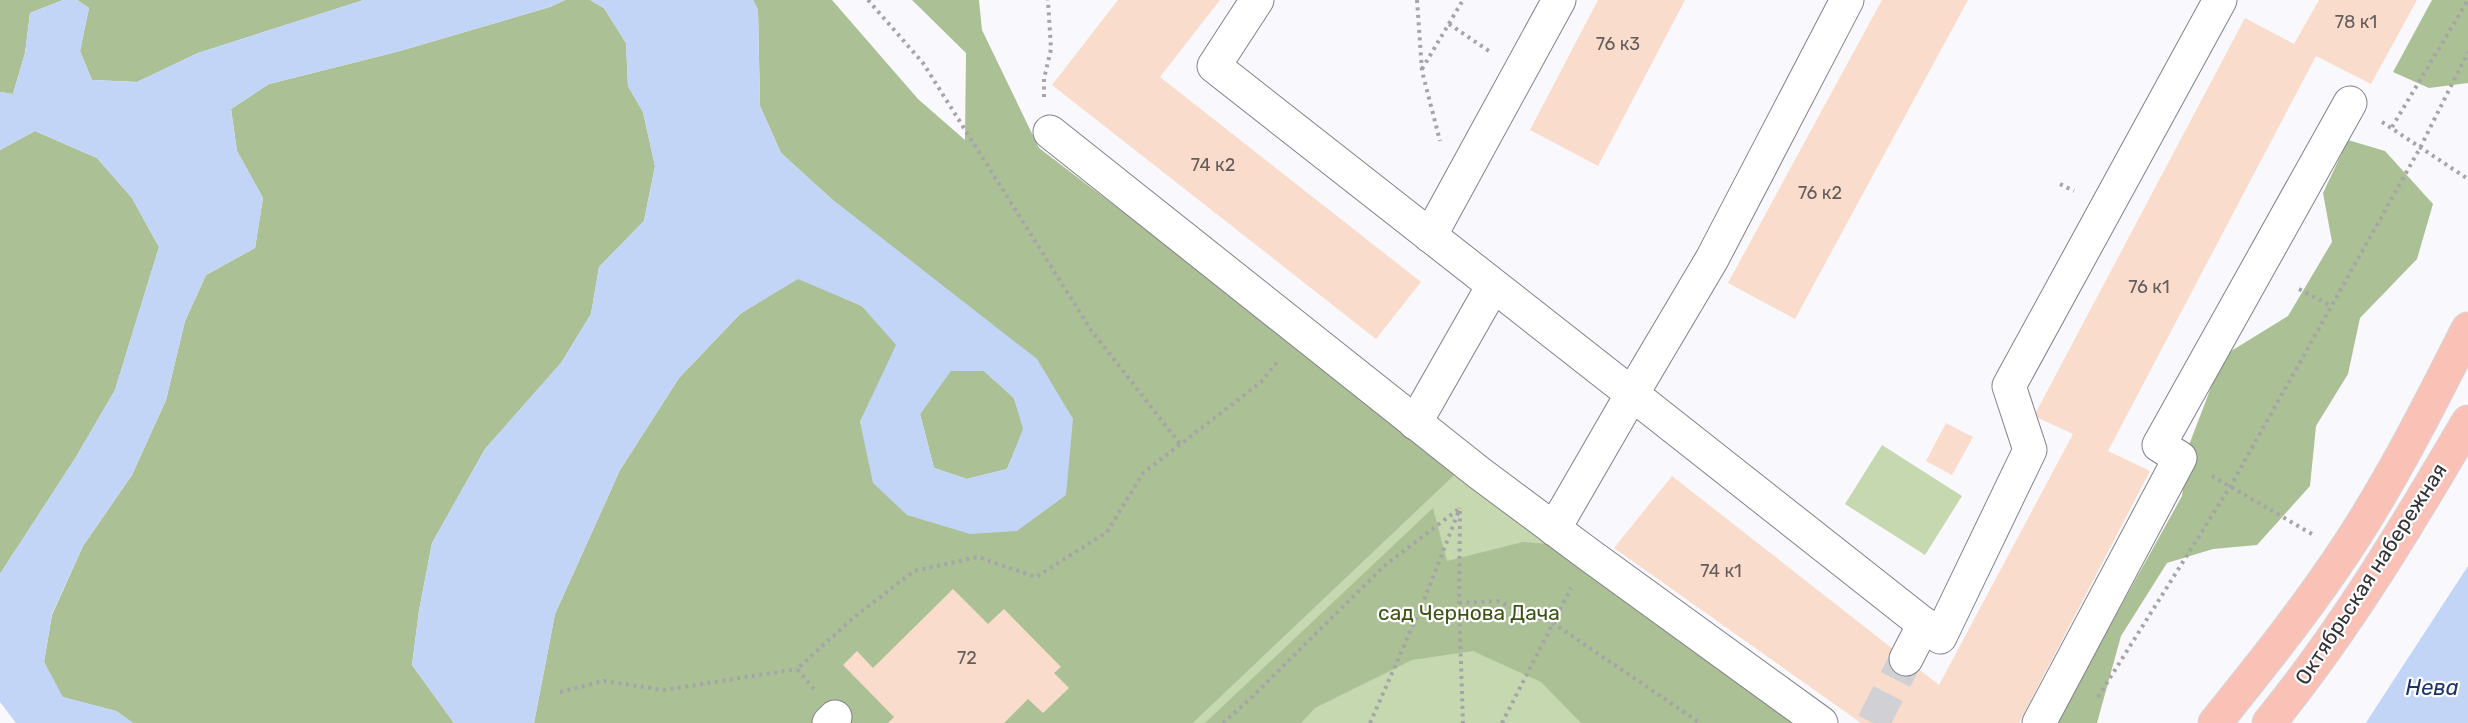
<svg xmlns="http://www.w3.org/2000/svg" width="2468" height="723" font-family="Rubik,sans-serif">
<rect width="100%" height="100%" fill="#f9f9fd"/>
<!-- green -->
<g fill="#c5d8b0">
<polygon points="1882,445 1962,496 1925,555 1845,504"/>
<polygon points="1461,469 1795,723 1193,723"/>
</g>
<!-- forest -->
<g fill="#abc094">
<polygon points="0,0 63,0 30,13 25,53 13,94 0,92"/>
<polygon points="77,0 364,0 198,53 137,82 92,80 80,51 89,8"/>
<polygon points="565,0 590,0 604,8 626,43 628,86 643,112 655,166 644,221 599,267 591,314 561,363 485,449 432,543 419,611 412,665 454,723 133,723 116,711 62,697 44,662 52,615 83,546 132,475 166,400 185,321 206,275 255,248 263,198 237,151 231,109 269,84 400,51 550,7"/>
<polygon points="753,0 832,0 918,99 965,140 966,53 912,0 979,0 982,30 1039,148 1461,469 1193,723 534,723 555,614 620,470 679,378 740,314 798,278 862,306 897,345 860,422 970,534 1073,419 781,153 760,106 758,10"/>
<polygon points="2432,0 2468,0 2468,83 2429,88 2393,72"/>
<polygon points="35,131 97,158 132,198 159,247 115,390 76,457 0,574 0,150"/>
<polygon points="2348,140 2385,151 2433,204 2417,259 2360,318 2348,374 2316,426 2310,486 2257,545 2213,549 2167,563 2121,636 2097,723 2056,723 2182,496 2189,445 2223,356 2288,316 2332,242 2323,193"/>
<polygon points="950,371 984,371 1014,398 1024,429 1007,469 967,479 934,468 920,414"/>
<polygon points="1433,508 1447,561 1523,542 1560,545 1795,723 1581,723 1541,682 1473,651 1412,660 1315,708 1301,723 1205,723"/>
</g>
<!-- water -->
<g fill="#c2d5f7" fill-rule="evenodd">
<polygon points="63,0 77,0 89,8 80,51 92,80 137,82 198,53 364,0 565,0 550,7 400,51 269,84 231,109 237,151 263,198 255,248 206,275 185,321 166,400 132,475 83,546 52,614 44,662 63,697 116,711 133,723 16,723 0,702 0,574 76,457 115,390 159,247 132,198 97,158 35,131 0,150 0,92 13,94 25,53 30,13"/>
<path d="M590 0H753L758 10 760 106 781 153 828 196 1037 359 1073 419 1066 495 1017 531 970 534 907 515 873 483 860 422 896 345 862 306 798 279 740 314 679 378 620 470 555 614 534 723H454L412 665 419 611 432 543 485 449 561 363 591 314 599 267 644 221 655 166 643 112 628 86 626 43 604 8ZM951 371H984L1014 398 1023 429 1007 469 967 479 934 468 920 414Z"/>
<polygon points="2468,566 2468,723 2366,723 2367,721"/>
</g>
<!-- building -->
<g fill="#f9dccb">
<polygon points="1118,0 1220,0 1160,77 1421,282 1376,339 1052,85"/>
<polygon points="1598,0 1685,0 1598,166 1530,130"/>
<polygon points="1882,0 1968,0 1795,319 1728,283"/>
<polygon points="2319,0 2417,0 2371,84 2316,56 2108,451 2150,471 2019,723 1861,723 1614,548 1672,476 1939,685 2073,434 2034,416 2245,18 2294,44"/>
<polygon points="1946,423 1973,437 1952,475 1926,461"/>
<polygon points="953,589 988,624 1004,609 1061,667 1054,673 1069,688 1043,713 1028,699 1004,723 888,723 894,717 843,665 857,651 873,668"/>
</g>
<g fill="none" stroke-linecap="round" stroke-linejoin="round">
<!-- minor-tunnel -->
<polyline stroke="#d1d1d5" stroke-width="33" stroke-dasharray="33 16" stroke-linecap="butt" points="1873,723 1906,659"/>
<!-- minor casing -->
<g stroke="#81818a" stroke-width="35">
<g id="minor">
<polyline points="1257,0 1214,66 1632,394 1554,529"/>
<polyline points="1847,0 1712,259 1632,394 1940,637 2030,450 2009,386 2220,0"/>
<polyline points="1050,132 1478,472 1588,554 1821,723"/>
<polyline points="1430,236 1559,0"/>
<polyline points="1415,423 1493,286"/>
<polyline points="1906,659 1924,624"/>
<polyline points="829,723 835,717"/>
<polyline points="2039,723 2180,458 2159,445 2350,103"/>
</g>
</g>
<!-- major casing -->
<g stroke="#d6d6d7" stroke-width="35">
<g id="major">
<path d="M2215 723C2256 672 2297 621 2334 567 2386 492 2427 410 2468 329"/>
<path d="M2269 723C2345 630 2407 526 2468 422"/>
</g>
</g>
<!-- path -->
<g stroke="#a5a5a9" stroke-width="4" stroke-dasharray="3 4.5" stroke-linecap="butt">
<polyline points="868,0 923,63 1091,330 1180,444"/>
<polyline points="1417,0 1422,71 1440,141"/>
<polyline points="1449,24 1489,51"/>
<polyline points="1422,69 1463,0"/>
<polyline points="1044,97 1044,79 1051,49 1048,0"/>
<polyline points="2382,122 2468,179"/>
<polyline points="2392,127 2468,0"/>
<polyline points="2060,184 2074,191"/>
<polyline points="2299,289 2331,306"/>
<polyline points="2212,476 2312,534"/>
<polyline points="1460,511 1459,603 1463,723"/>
<polyline points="1459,603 1497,601 1553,623 1700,723"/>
<polyline points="814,689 797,669 853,618 914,571 978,557 1036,577 1107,532 1143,473 1261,382 1278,361"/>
<polyline points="560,692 604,681 664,690 797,669"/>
<polyline points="2098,697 2230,487 2420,148 2468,52"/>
<polyline points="1223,723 1253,696 1384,566 1460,508"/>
<polyline points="1370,723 1422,605 1460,508"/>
<polyline points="1502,723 1571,588"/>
</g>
<!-- minor -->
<use href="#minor" stroke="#fff" stroke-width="33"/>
<!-- major -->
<use href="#major" stroke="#fac2b7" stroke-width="33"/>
</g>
<g text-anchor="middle" stroke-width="4.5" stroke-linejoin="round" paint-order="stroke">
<!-- number labels -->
<g font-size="18" fill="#645d5c">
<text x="2356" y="28">78 к1</text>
<text x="1618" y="50">76 к3</text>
<text x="1213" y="171">74 к2</text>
<text x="1820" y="199">76 к2</text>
<text x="2149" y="293">76 к1</text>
<text x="1721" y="577">74 к1</text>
<text x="967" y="664">72</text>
</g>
<!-- street labels -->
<g font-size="21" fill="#333337" stroke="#fff">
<text transform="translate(2371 574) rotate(-57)" y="7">Октябрьская набережная</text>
</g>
<!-- park labels -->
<g font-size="21" fill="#3b5413" stroke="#fff">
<text x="1469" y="620">сад Чернова Дача</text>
</g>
<!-- water labels -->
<g font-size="22" font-style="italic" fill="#1d3468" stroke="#fff">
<text x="2432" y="695">Нева</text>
</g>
</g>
</svg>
